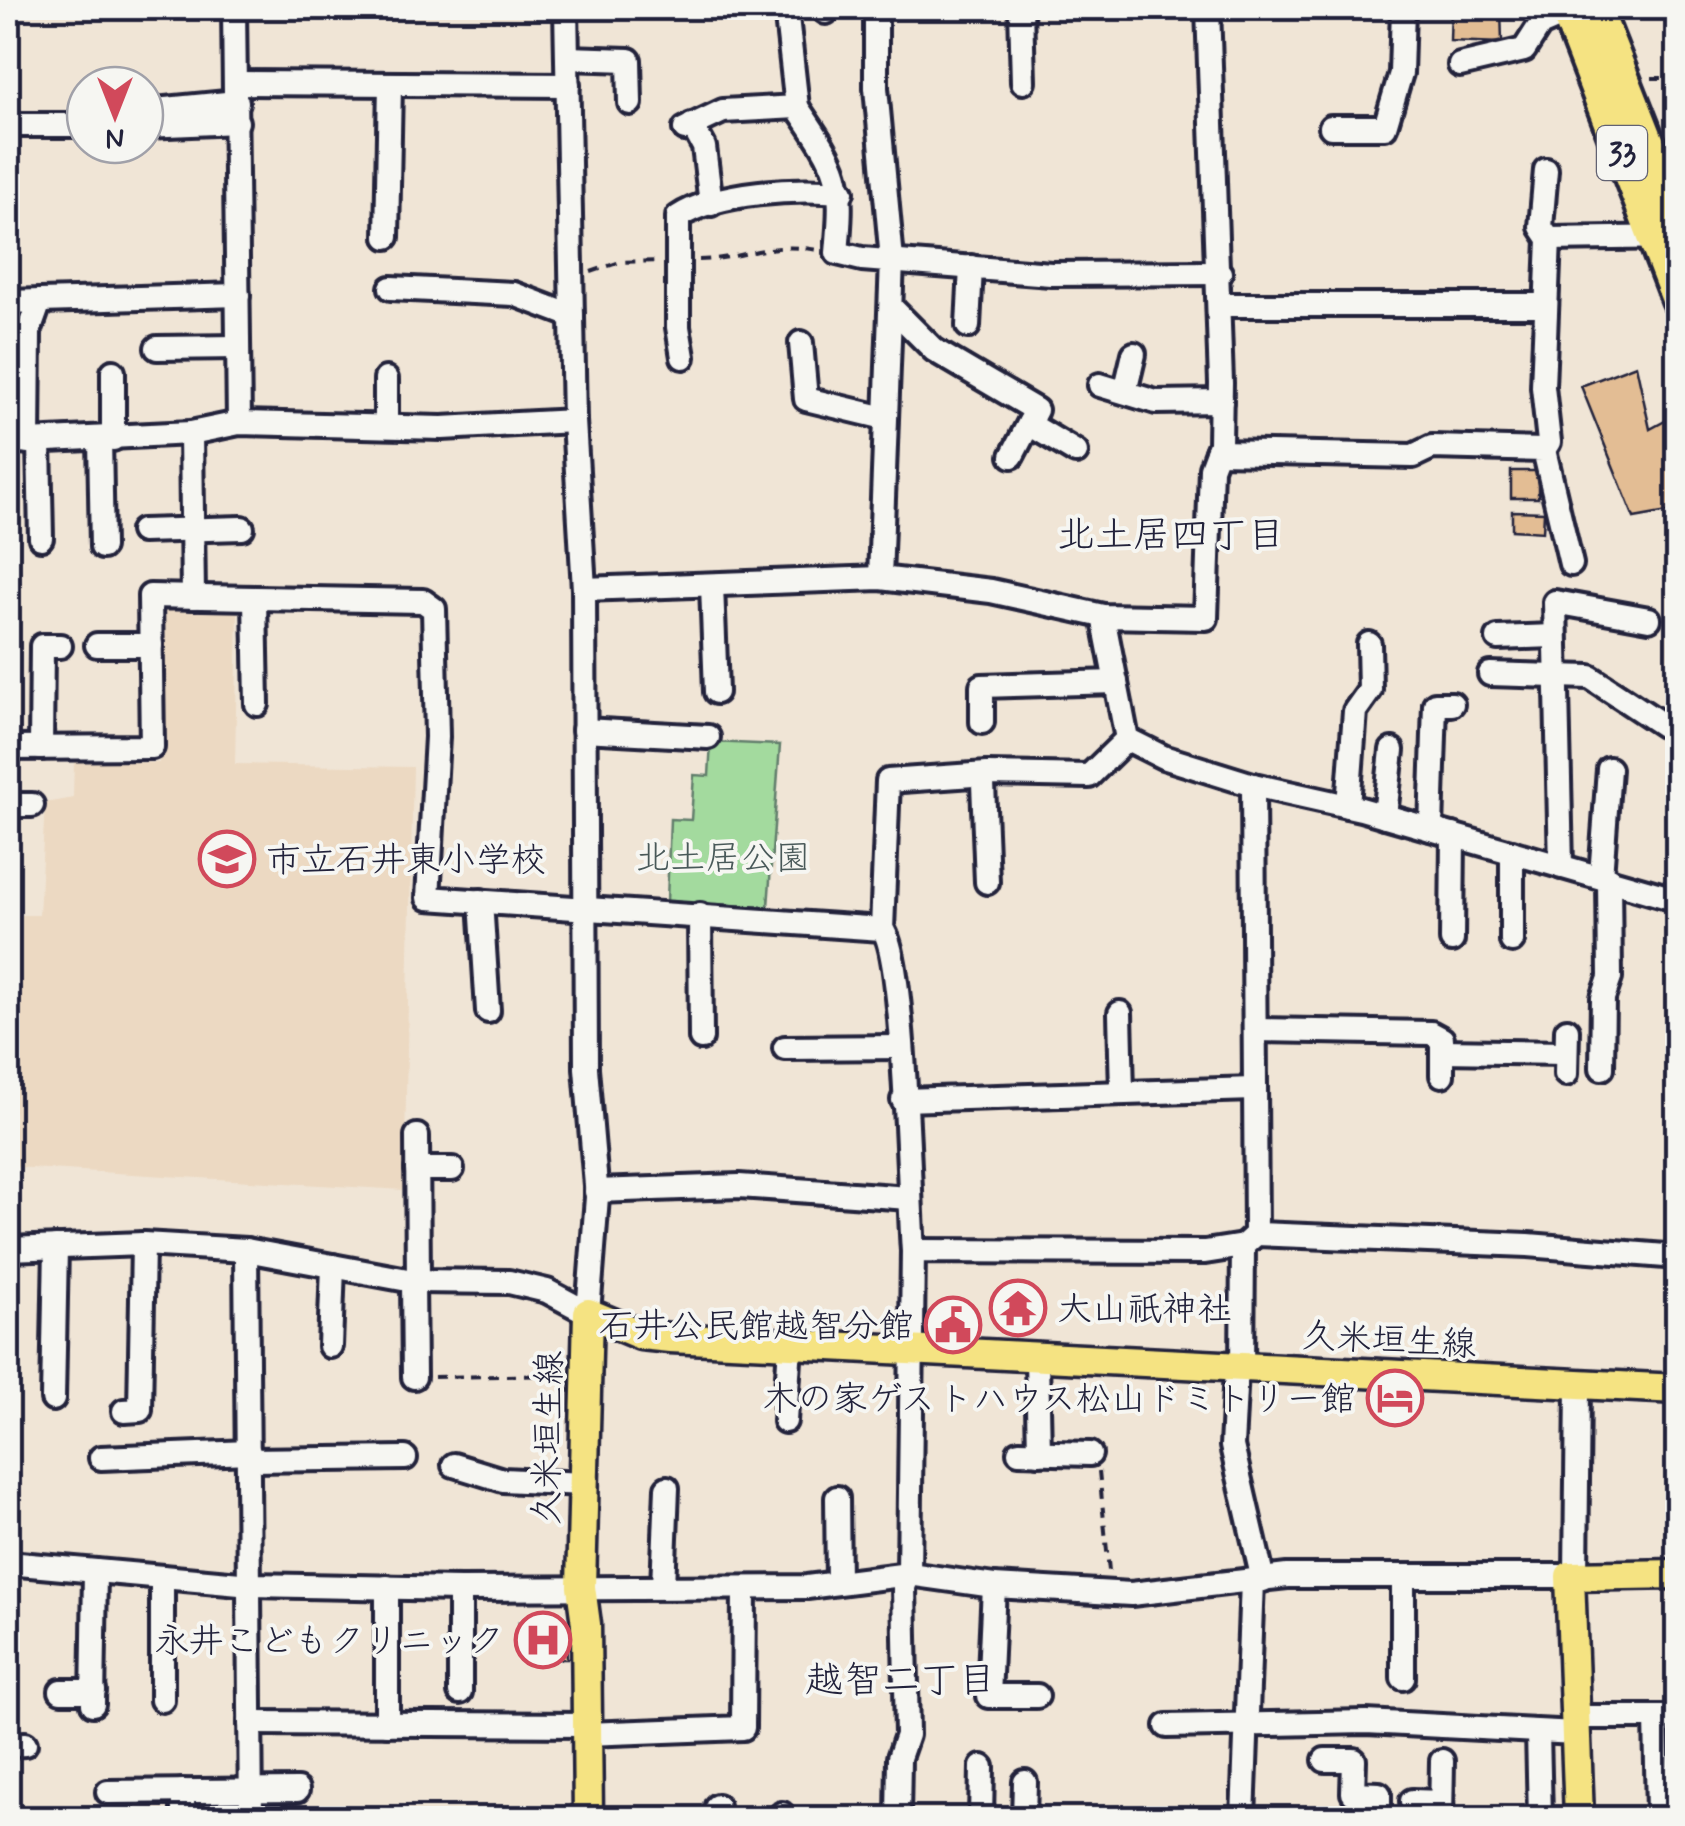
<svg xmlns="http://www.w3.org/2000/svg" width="1685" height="1826" font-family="Mynerve,'Klee One',sans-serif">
<rect width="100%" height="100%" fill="#f0e5d6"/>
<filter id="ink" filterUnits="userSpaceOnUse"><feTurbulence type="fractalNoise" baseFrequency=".01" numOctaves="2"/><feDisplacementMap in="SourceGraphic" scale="20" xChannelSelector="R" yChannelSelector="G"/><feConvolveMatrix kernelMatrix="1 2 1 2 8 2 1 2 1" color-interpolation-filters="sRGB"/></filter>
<g filter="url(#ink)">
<!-- built -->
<polygon fill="#ecd9c2" points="158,605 238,608 235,764 413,767 404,1190 14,1167 15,1070 8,1069 8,915 39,915 45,803 73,798 74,760 159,763"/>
<!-- green -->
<polygon fill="#a3da9e" stroke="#627e6c" stroke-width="2.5" points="711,742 780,745 768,907 667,902 670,819 691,820 694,775 709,776"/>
<!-- building -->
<g fill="#e3bd94" stroke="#22223b" stroke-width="2.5">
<polygon points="1451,8 1501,8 1502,43 1450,41"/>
<polygon points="1636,365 1650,429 1678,414 1678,534 1668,512 1634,518 1581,386"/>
<rect x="1511" y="471" width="27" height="27"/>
<polygon points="1512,511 1544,512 1543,532 1512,530"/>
<polygon points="565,1621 567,1659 519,1659 519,1622"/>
</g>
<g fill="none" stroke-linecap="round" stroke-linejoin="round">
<!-- minor casing -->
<g stroke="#22223b" stroke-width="30">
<g id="minor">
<polyline points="234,8 239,423"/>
<polyline points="825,8 826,12"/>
<polyline points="876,8 876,88 892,260 880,578"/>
<polyline points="1021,8 1023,82"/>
<polyline points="567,58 629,60 630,103"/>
<polyline points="1460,65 1524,50 1540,25 1568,13"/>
<polyline points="237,83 568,85"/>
<path d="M797 107C840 170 844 177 837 253L862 259 1051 274 1220 273"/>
<polyline points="145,111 237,102"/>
<polyline points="8,125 85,125"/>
<polyline points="692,125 704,147 711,204"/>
<polyline points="145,126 237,122"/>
<polyline points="1331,127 1385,127 1401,73 1403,8"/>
<polyline points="685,129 723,111 797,107 786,8"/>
<polyline points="387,237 390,84"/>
<polyline points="1549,239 1678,237"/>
<polyline points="391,288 514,294 572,316"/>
<polyline points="8,302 238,295"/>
<polyline points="1220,305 1546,305"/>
<polyline points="891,307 934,350 1036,410 1012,456"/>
<polyline points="968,326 971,267"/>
<polyline points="801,343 806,399 885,418"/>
<polyline points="157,348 238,347"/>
<path d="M683 357 678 327V217C718 191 797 188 842 192"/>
<polyline points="113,372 113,439"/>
<polyline points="386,379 386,426"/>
<polyline points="1100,385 1156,402 1221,401"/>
<polyline points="1125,392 1134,354"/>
<polyline points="1029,424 1076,452"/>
<polyline points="191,433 193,597"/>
<polyline points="100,439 102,547"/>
<polyline points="8,442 191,433 239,423 442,428 574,421"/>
<polyline points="28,442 29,332 40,301"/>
<polyline points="39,442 41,538"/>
<polyline points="1544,450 1549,442 1543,387 1549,239 1541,227 1546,170"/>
<polyline points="1217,452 1413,456 1432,447 1544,450 1571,564"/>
<polyline points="142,531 242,528"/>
<polyline points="712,585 716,692"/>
<polyline points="584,589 880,578 991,591 1103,616 1206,618 1211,468 1220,444 1221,383 1208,8"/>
<polyline points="255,599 257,704"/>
<polyline points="1103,616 1127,739 1163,757 1253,785 1361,809 1678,900"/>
<polyline points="1498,638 1554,636"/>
<polyline points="97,645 151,645"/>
<polyline points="1490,674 1590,677 1678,735"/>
<polyline points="982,722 982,686 1116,682"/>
<polyline points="584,730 708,737"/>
<path d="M8 748 152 747 150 596 423 601 434 609 437 737 428 898 882 929C905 952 909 1202 913 1251"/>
<polyline points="41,748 42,646 60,646"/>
<polyline points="987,774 983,783 987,882"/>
<polyline points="8,805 32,805"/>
<polyline points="1348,806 1355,711 1370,690 1369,644"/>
<polyline points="1385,816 1392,750"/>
<polyline points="1431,829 1435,704 1452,704"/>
<polyline points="1561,867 1555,602 1649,619"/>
<polyline points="1601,876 1609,769"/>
<polyline points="481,901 488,1011"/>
<polyline points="700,915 701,1038"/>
<polyline points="882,929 888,781 987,774 1089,776 1127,739"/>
<polyline points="1452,940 1453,835"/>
<polyline points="1512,941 1512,852"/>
<polyline points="1120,1013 1122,1093"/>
<polyline points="1255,1030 1431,1033 1442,1039 1442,1075"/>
<polyline points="785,1048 900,1047"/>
<polyline points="1442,1051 1566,1053"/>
<polyline points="1602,1068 1603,998 1610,978 1609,879"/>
<polyline points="1566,1074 1567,1030"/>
<polyline points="903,1100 1254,1089"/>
<polyline points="417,1136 418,1281"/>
<polyline points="417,1169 452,1169"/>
<polyline points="596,1191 739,1186 909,1198"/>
<polyline points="1256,1234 1528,1245 1678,1257"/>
<polyline points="8,1249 143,1244 246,1250 413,1281 509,1282 547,1291 588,1313 597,1197 586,1068 584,589 574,421 566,8"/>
<polyline points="246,1250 251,1818"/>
<polyline points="413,1281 414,1377"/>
<polyline points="330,1346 333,1266"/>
<polyline points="1037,1359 1039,1453"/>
<polyline points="1236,1370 1232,1446 1263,1580"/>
<polyline points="1242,1370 1243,1246 1256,1234 1253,785"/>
<polyline points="53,1399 56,1247"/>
<polyline points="124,1411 140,1410 143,1244"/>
<polyline points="785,1421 790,1345"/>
<polyline points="1019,1452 1090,1454"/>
<polyline points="101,1458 249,1452"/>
<polyline points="249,1460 405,1458"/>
<polyline points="454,1465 503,1480 583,1484"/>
<polyline points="837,1498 838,1582"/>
<polyline points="8,1563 251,1585 460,1589 807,1587 909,1574 994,1586 1131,1594 1287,1576 1570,1576"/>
<polyline points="1403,1576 1403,1678"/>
<polyline points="1576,1576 1578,1385"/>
<polyline points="994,1586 989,1696 1037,1696"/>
<polyline points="387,1587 387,1724"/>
<polyline points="663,1587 667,1488"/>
<polyline points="460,1589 460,1692"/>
<polyline points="61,1691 94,1691"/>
<polyline points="162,1700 162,1577"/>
<polyline points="93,1704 95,1571"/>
<polyline points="1575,1717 1674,1717"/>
<polyline points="1656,1717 1658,1813"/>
<polyline points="250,1723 586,1725"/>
<polyline points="1167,1726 1366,1722 1576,1733"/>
<polyline points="1538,1732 1540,1818"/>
<polyline points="586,1734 743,1728 744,1589"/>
<polyline points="8,1745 25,1744"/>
<polyline points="1325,1760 1354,1760 1353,1793 1379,1794 1379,1818"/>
<polyline points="108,1792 297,1790"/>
<polyline points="1412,1801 1441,1802"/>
<polyline points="183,1818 183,1791"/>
<polyline points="716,1818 717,1806"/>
<polyline points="782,1818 782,1814"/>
<polyline points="898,1818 899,1758 907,1735 904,1587 909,1574 913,1251 1205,1252 1243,1246"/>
<polyline points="981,1818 982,1767"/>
<polyline points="1024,1818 1025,1782"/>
<polyline points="1243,1818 1252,1581"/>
<polyline points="1441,1818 1442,1761"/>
</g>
</g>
<!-- major casing -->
<g stroke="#22223b" stroke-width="35">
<g id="major">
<polyline points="588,1818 586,1624 581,1587 588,1313 641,1335 670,1338 1678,1389"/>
<polyline points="1579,1818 1570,1576 1678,1574"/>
</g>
</g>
<!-- highway casing -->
<g stroke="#22223b" stroke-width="40">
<g id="highway">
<polyline points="1566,8 1678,299"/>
<polyline points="1595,8 1678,219"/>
</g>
</g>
<!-- path -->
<g stroke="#22223b" stroke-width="4" stroke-dasharray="10 8" stroke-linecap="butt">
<polyline points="1652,78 1678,78"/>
<path d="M699 260C746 259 767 241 817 250"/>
<polyline points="591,272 620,262 660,261"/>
<polyline points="434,1377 565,1375"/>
<polyline points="1099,1471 1109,1571"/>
</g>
<!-- minor -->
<use href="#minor" stroke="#f6f6f2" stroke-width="22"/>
<!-- major -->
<use href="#major" stroke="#f5e382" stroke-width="28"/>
<!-- highway -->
<use href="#highway" stroke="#f5e382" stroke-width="32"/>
</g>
</g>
<!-- icons -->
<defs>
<g id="school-ring" transform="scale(2.875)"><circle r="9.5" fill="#f6f6f2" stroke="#d1495b" stroke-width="1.5"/><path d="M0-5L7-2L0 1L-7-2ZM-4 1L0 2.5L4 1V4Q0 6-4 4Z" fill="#d1495b"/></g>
<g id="temple-ring" transform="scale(2.875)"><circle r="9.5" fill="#f6f6f2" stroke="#d1495b" stroke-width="1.5"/><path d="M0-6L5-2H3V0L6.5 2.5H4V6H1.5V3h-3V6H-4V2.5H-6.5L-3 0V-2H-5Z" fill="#d1495b"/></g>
<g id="civic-ring" transform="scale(2.875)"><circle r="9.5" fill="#f6f6f2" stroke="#d1495b" stroke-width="1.5"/><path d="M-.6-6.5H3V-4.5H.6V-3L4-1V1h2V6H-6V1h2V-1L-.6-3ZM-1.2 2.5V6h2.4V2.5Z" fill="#d1495b"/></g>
<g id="hotel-ring" transform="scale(2.875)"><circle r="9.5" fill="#f6f6f2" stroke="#d1495b" stroke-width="1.5"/><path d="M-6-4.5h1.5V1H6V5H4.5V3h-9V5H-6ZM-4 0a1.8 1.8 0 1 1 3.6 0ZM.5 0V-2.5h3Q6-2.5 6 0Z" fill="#d1495b"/></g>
<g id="hospital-ring" transform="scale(2.875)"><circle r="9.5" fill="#f6f6f2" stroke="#d1495b" stroke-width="1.5"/><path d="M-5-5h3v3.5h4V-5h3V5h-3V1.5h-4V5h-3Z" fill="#d1495b"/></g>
</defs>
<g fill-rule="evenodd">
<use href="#school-ring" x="227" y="859"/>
<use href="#temple-ring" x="1018" y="1308"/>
<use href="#civic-ring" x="953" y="1325"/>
<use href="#hotel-ring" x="1395" y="1398"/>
<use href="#hospital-ring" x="543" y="1640"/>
</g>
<g text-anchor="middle" stroke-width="8" stroke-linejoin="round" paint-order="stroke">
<!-- shield labels -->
<rect fill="#f6f6f2" stroke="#626272" stroke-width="2.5" x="1597" y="126" width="50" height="54" rx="8"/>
<g font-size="32" font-weight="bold" fill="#22223b">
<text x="1622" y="164">33</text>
</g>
<!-- park labels -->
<g font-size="35" fill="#495959" stroke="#f6f6f2">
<text x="723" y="869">北土居公園</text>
</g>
<!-- poi labels -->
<g font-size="35" fill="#22223b" stroke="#f6f6f2" text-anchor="end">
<text x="266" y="871" text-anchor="start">市立石井東小学校</text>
<text x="1057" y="1320" text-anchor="start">大山祇神社</text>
<text x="914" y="1337">石井公民館越智分館</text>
<text x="1356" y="1410">木の家ゲストハウス松山ドミトリー館</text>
<text x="504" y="1652">永井こどもクリニック</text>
</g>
<!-- street labels -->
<g font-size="35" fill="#22223b" stroke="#f6f6f2">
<text transform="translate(1389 1339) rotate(3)" y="12">久米垣生線</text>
<text transform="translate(547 1438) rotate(-89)" y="12">久米垣生線</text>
</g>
<!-- neighbourhood labels -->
<g font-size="38" fill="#22223b" stroke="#f6f6f2">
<text x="1171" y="547">北土居四丁目</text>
<text x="901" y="1692">越智二丁目</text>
</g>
</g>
<!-- margin -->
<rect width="1685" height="1826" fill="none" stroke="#f6f6f2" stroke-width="40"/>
<rect x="20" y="20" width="1645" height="1786" fill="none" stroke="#22223b" stroke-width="4" filter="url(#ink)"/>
<!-- north arrow -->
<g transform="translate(115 115) rotate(180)"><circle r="48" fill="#f6f6f2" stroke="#a1a1a9" stroke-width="2.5"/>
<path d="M0-8L18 38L0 25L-18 38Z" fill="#d1495b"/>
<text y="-15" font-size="28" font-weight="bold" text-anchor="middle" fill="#22223b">N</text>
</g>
</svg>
